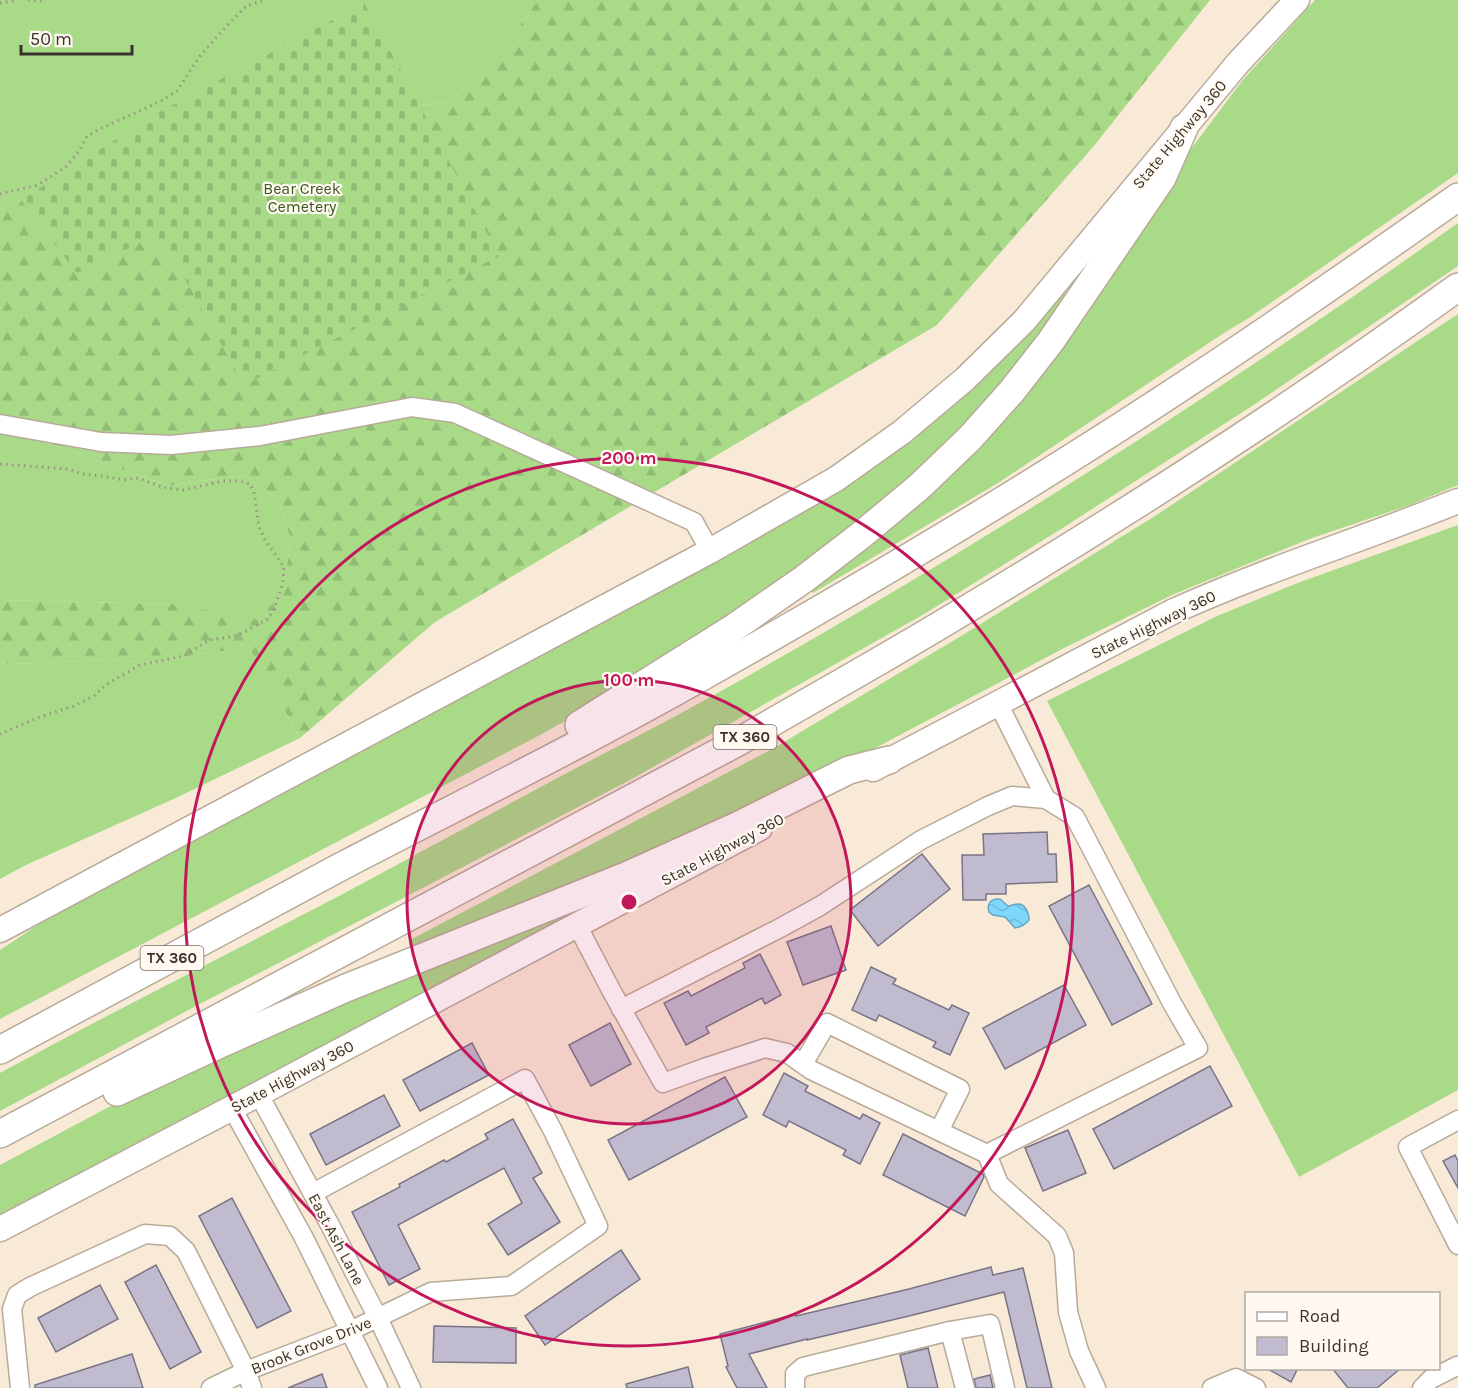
<svg xmlns="http://www.w3.org/2000/svg" width="1458" height="1388" font-family="Karla,sans-serif">
<defs>
<pattern id="forest-firs" width="22" height="20" patternUnits="userSpaceOnUse" patternTransform="scale(1.5)"><rect width="22" height="20" fill="#a8da88"/><path d="M5 1l3.5 6h-7zM16 11l3.5 6h-7z" fill="#91bc76"/></pattern>
<pattern id="cemetery-stones" width="16" height="16" patternUnits="userSpaceOnUse" patternTransform="scale(1.5)"><rect width="16" height="16" fill="#a8da88"/><path d="M2 7V4a2 2 0 0 1 4 0v3zM10 15v-3a2 2 0 0 1 4 0v3z" fill="#91bc76"/></pattern>
<pattern id="water-waves" width="16" height="10" patternUnits="userSpaceOnUse" patternTransform="scale(1.5)"><rect width="16" height="10" fill="#7ed8fd"/><path d="M0 5q4-4 8 0t8 0" fill="none" stroke="#6ebad9"/></pattern>
</defs>
<rect width="100%" height="100%" fill="#f9ead8"/>
<!-- grass -->
<g fill="#a8da88">
<polygon points="0,0 538,0 491,66 449,102 420,106 364,3 155,115 21,200 0,209"/>
<polygon points="1315,0 1458,0 1458,173 1249,318 1227,331 998,483 813,593 808,585 938,481 1176,169 1242,81"/>
<path d="M1458 223V266L1252 406 1061 529 926 613 630 780 194 1007 0 1111V1073C112 1012 226 955 339 896 414 856 488 815 563 775 610 750 658 726 705 700 965 556 1216 395 1458 223Z"/>
<polygon points="1064,290 1067,293 1039,334 1043,339 954,443 821,556 612,695 540,735 0,1019 0,950 53,915 523,665 671,585 808,507"/>
<polygon points="1458,314 1458,485 1410,505 1309,539 1172,595 1064,648 847,763 703,835 414,951 410,940 774,748 966,633 1155,516"/>
<polygon points="0,417 39,440 169,486 199,481 245,476 278,499 291,540 283,591 259,621 172,604 0,600"/>
<polygon points="1458,525 1458,1090 1299,1177 1047,701 1217,616 1295,584"/>
<polygon points="214,651 251,651 300,738 178,797 26,865 0,879 0,663 11,664 110,660 158,663"/>
<polygon points="602,894 605,902 0,1218 0,1165 135,1093 215,1057"/>
</g>
<!-- forest -->
<polygon fill="url(#forest-firs)" points="538,0 1210,0 1093,147 937,325 435,622 300,738 251,651 214,651 158,663 110,660 11,664 0,663 0,600 172,604 259,620 283,591 291,540 278,499 245,476 199,481 169,486 39,440 0,417 0,209 21,200 154,115 364,3 421,106 449,102 491,66"/>
<!-- cemetery -->
<polygon fill="url(#cemetery-stones)" points="364,3 420,106 499,256 244,385 184,277 154,236 77,273 21,200 154,115"/>
<!-- water -->
<path fill="url(#water-waves)" stroke="#69a6be" stroke-width="1.5" d="M997 899H1000L1008 906C1011 906 1014 904 1017 904 1025 903 1029 913 1029 920 1025 925 1021 927 1015 928L1005 917 993 915 989 912C987 905 989 900 997 899Z"/>
<!-- building -->
<g fill="#c0bbcf" stroke="#797486" stroke-width="1.5">
<polygon points="1047,832 1048,854 1056,854 1057,882 1006,884 1006,894 986,894 986,900 963,900 962,855 984,855 983,834"/>
<polygon points="922,854 950,889 878,946 850,910"/>
<polygon points="1089,885 1152,1004 1112,1025 1049,906"/>
<polygon points="831,926 846,970 803,985 787,942"/>
<polygon points="760,954 781,995 765,1004 762,998 706,1027 709,1033 686,1045 664,1003 688,991 691,996 745,968 743,963"/>
<polygon points="871,967 896,979 893,984 949,1010 952,1005 969,1013 950,1055 933,1047 936,1042 879,1015 876,1021 852,1010"/>
<polygon points="1064,985 1086,1025 1005,1069 983,1028"/>
<polygon points="610,1023 631,1064 591,1086 569,1045"/>
<polygon points="472,1043 489,1075 420,1111 403,1080"/>
<polygon points="1210,1066 1232,1106 1114,1169 1093,1129"/>
<polygon points="784,1073 808,1086 805,1091 860,1119 863,1114 880,1123 860,1164 843,1155 846,1150 789,1121 786,1127 763,1115"/>
<polygon points="725,1077 747,1117 629,1180 608,1140"/>
<polygon points="384,1095 400,1126 326,1165 310,1134"/>
<polygon points="513,1119 542,1173 533,1178 560,1222 508,1255 488,1224 522,1203 504,1168 398,1225 420,1269 389,1285 352,1212 400,1187 399,1184 444,1160 446,1162 488,1139 485,1134"/>
<polygon points="1068,1130 1086,1173 1043,1191 1025,1148"/>
<polygon points="903,1134 983,1174 984,1177 965,1216 883,1175"/>
<polygon points="1455,1155 1458,1161 1458,1188 1443,1161"/>
<polygon points="232,1198 291,1311 257,1328 199,1216"/>
<polygon points="621,1250 640,1279 545,1345 525,1316"/>
<polygon points="156,1265 201,1352 170,1369 125,1282"/>
<polygon points="991,1267 993,1275 1023,1268 1052,1388 1027,1388 1004,1292 909,1316 807,1340 807,1339 749,1354 767,1388 737,1388 726,1367 728,1366 720,1334 796,1314 796,1316 909,1289"/>
<polygon points="100,1285 118,1319 56,1352 38,1318"/>
<polygon points="434,1326 516,1328 516,1363 433,1362"/>
<polygon points="928,1348 938,1388 908,1388 900,1355"/>
<polygon points="132,1354 143,1388 35,1388 35,1385"/>
<polygon points="688,1367 693,1388 627,1388 626,1384"/>
<polygon points="1266,1368 1298,1368 1291,1382"/>
<polygon points="1332,1368 1401,1368 1377,1388 1348,1388"/>
<polygon points="322,1374 327,1388 288,1388"/>
<polygon points="990,1375 993,1388 976,1388 974,1379"/>
</g>
<g fill="none" stroke-linecap="round" stroke-linejoin="round">
<!-- minor casing -->
<g stroke="#b8aa99" stroke-width="21">
<g id="minor">
<polyline points="0,424 101,442 171,445 260,436 412,407 455,413 694,522 710,551"/>
<polyline points="998,703 1046,799 1075,817 1173,1005 1198,1048 987,1154 999,1184 1057,1236 1064,1253 1068,1312 1079,1351 1096,1388"/>
<polyline points="577,925 611,990 663,1083 704,1068 765,1048 787,1053 811,1070 987,1154"/>
<polyline points="621,1009 780,928 820,906 921,840 988,806 1012,796 1046,799"/>
<polyline points="803,1064 827,1023 960,1089 939,1131"/>
<polyline points="258,1093 330,1225 378,1318 411,1388"/>
<polyline points="232,1108 304,1238 378,1388"/>
<polyline points="1458,1120 1408,1147 1458,1245"/>
<polyline points="950,1331 990,1324 1005,1388"/>
<polyline points="20,1388 12,1309 17,1295 30,1287 145,1234 170,1236 186,1251 246,1371 252,1388"/>
<polyline points="211,1388 246,1371 350,1331 431,1292 511,1286 598,1226 553,1131 525,1079 313,1193"/>
<polyline points="795,1388 795,1374 803,1367 950,1331 965,1388"/>
<polyline points="1212,1388 1236,1378 1256,1388"/>
<polyline points="1422,1388 1431,1379 1457,1366 1458,1367"/>
</g>
</g>
<!-- major casing -->
<g stroke="#b8aa99" stroke-width="27">
<g id="major">
<path d="M873 769 1174 611C1267 569 1364 539 1458 501"/>
<polyline points="0,930 710,551 836,479 902,432 965,379 1024,321 1238,63 1297,0"/>
<polyline points="0,1229 232,1108 760,828"/>
</g>
</g>
<!-- highway casing -->
<g stroke="#b8aa99" stroke-width="30">
<g id="highway">
<polyline points="579,725 732,629 804,579 860,536 919,487 970,438 1012,391 1051,341 1162,178 1184,128"/>
<path d="M0 1050C115 989 229 926 344 865 465 802 587 742 705 675 870 582 1034 485 1192 380 1282 321 1370 259 1458 197"/>
<polyline points="117,1092 220,1044 346,988 626,876 737,826 849,770 889,760"/>
<path d="M0 1134 738 742C812 699 888 657 962 612 1131 511 1298 403 1458 287"/>
</g>
</g>
<!-- path -->
<g stroke="#9d9285" stroke-width="3" stroke-dasharray="1.5 4.5" stroke-linecap="butt">
<polyline points="28,0 37,1 45,0"/>
<polyline points="0,3 17,0"/>
<polyline points="0,194 38,185 67,166 79,151 87,136 100,129 161,101 177,91 199,57 223,30 246,6 265,0"/>
<polyline points="0,464 68,469 82,474 109,477 123,480 138,478 162,487 183,490 223,481 239,481 250,484 254,492 259,527 265,540 284,567 283,583 274,609 268,619 240,634 229,637 209,640 184,656 140,665 107,684 95,695 74,706 37,718 0,734"/>
</g>
<!-- minor -->
<use href="#minor" stroke="#fff" stroke-width="18"/>
<!-- major -->
<use href="#major" stroke="#fff" stroke-width="24"/>
<!-- highway -->
<use href="#highway" stroke="#fff" stroke-width="27"/>
</g>
<!-- distance rings -->
<circle cx="629" cy="902" r="222" fill="#c2185b" fill-opacity=".12"/>
<g fill="none" stroke="#c2185b" stroke-width="3">
<circle cx="629" cy="902" r="222"/>
<circle cx="629" cy="902" r="444"/>
</g>
<g text-anchor="middle" stroke-width="4.5" stroke-linejoin="round" paint-order="stroke">
<!-- shield labels -->
<g fill="#fff9f2" stroke="#746e67" stroke-width="1.5">
<rect x="713.5" y="725" width="63" height="24" rx="4.5"/>
<rect x="140.5" y="946" width="63" height="24" rx="4.5"/>
</g>
<g font-size="15" font-weight="bold" fill="#39332c">
<text x="745" y="742">TX 360</text>
<text x="172" y="963">TX 360</text>
</g>
<!-- street labels -->
<g font-size="16" fill="#39332c" stroke="#fff9f2">
<text transform="translate(1179 134) rotate(-50)" y="6">State Highway 360</text>
<text transform="translate(1153 624) rotate(-26)" y="6">State Highway 360</text>
<text transform="translate(722 849) rotate(-28)" y="6">State Highway 360</text>
<text transform="translate(292 1076) rotate(-28)" y="6">State Highway 360</text>
<text transform="translate(337 1239) rotate(62)" y="6">East Ash Lane</text>
<text transform="translate(311 1345) rotate(-22)" y="6">Brook Grove Drive</text>
</g>
<!-- park labels -->
<g font-size="16" fill="#38591f" stroke="#fff9f2">
<text x="302" y="194">Bear Creek<tspan x="302" dy="18">Cemetery</tspan></text>
</g>
</g>
<circle cx="629" cy="902" r="9" fill="#c2185b" stroke="#fff9f2" stroke-width="3"/>
<g font-size="18" text-anchor="middle" font-weight="bold" fill="#c2185b" stroke="#fff9f2" stroke-width="4.5" stroke-linejoin="round" paint-order="stroke">
<text x="629" y="464">200 m</text>
<text x="629" y="686">100 m</text>
</g>
<!-- legend -->
<rect x="1245" y="1292" width="195" height="78" fill="#fff9f2" stroke="#b0aaa3" stroke-width="1.5"/>
<rect x="1257" y="1312" width="30" height="9" fill="#ffffff" stroke="#b0aaa3" stroke-width="1.5"/>
<text x="1299" y="1322" font-size="18" fill="#39332c">Road</text>
<rect x="1257" y="1337" width="30" height="18" fill="#c0bbcf" stroke="#b0aaa3" stroke-width="1.5"/>
<text x="1299" y="1352" font-size="18" fill="#39332c">Building</text>
<!-- scale -->
<path d="M21 45v9h111v-9" fill="none" stroke="#39332c" stroke-width="3"/>
<text x="30" y="45" font-size="18" fill="#39332c" stroke="#fff9f2" stroke-width="4.5" paint-order="stroke">50 m</text>
</svg>
